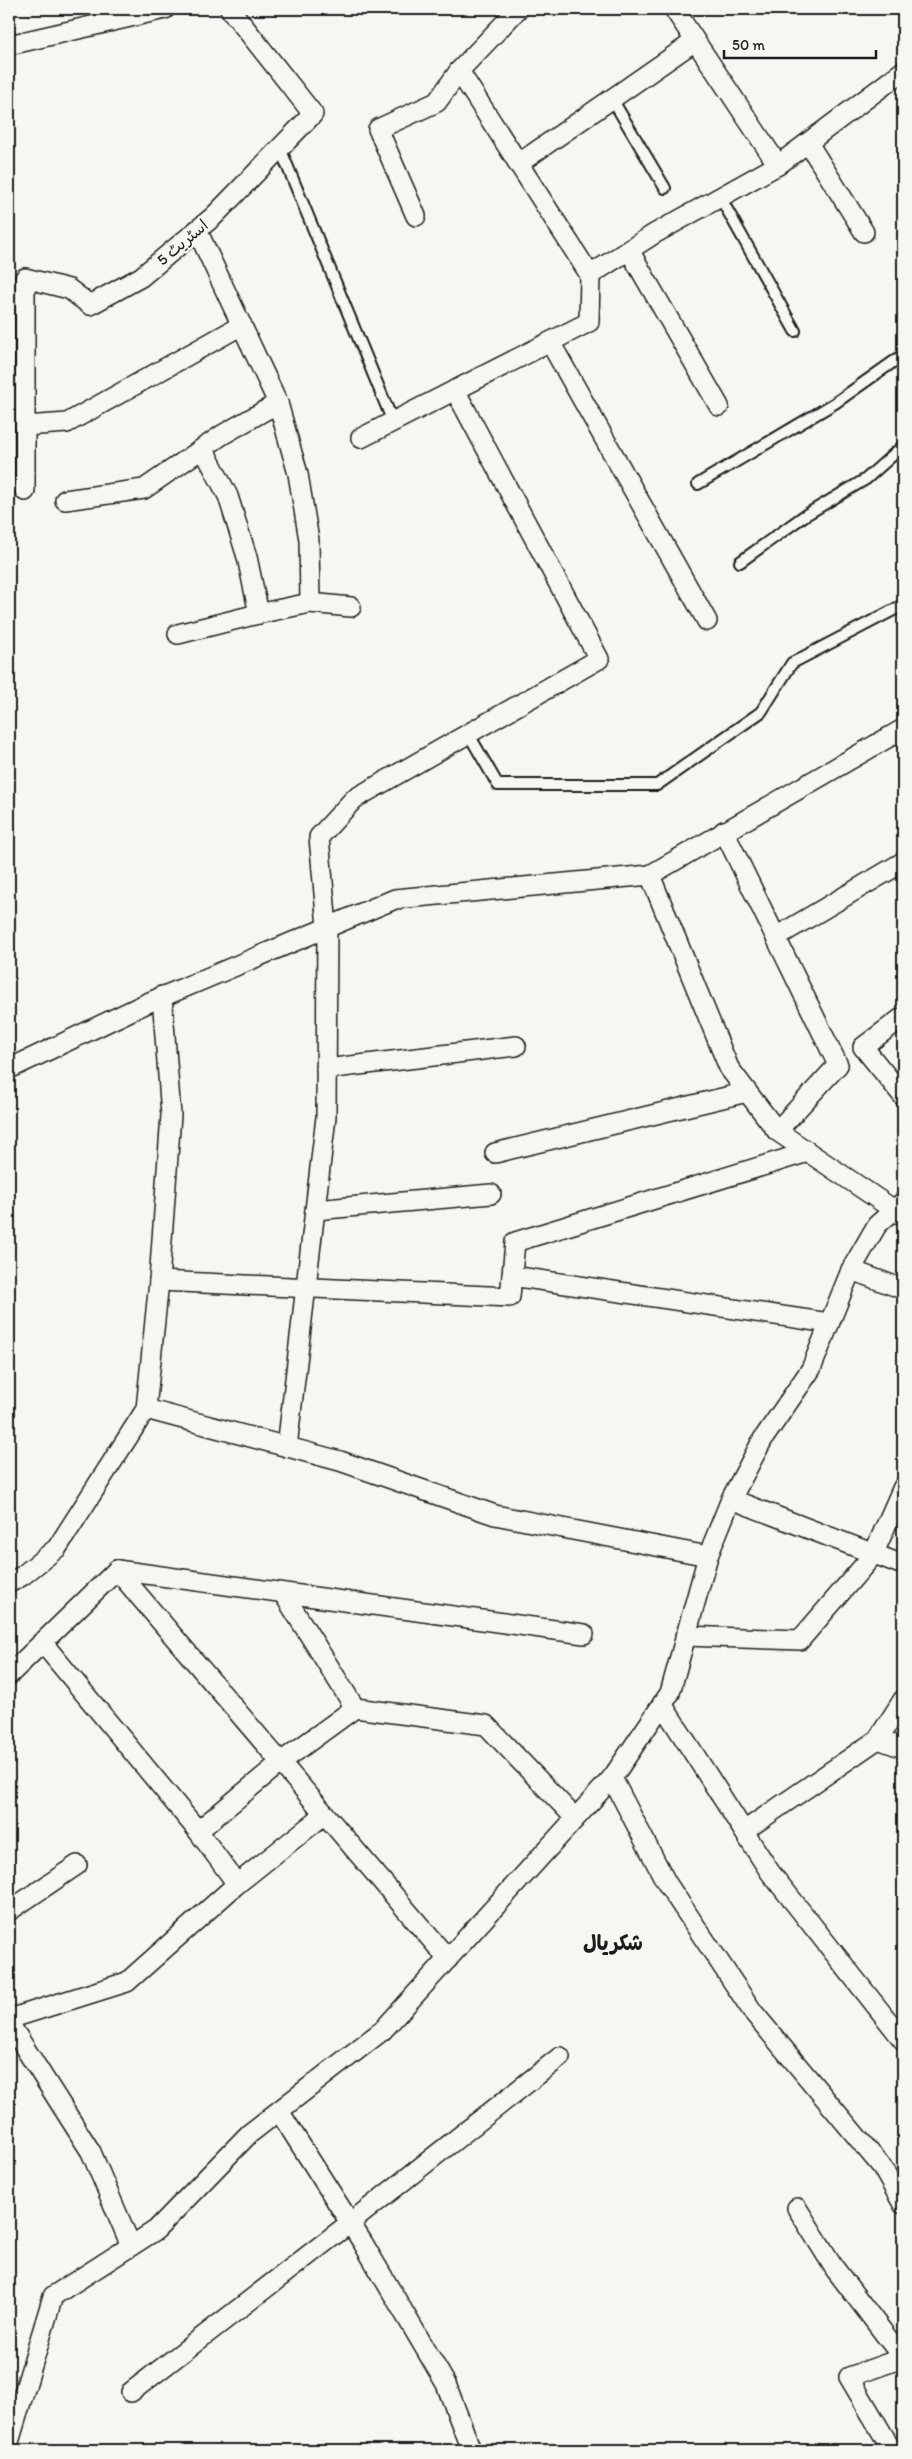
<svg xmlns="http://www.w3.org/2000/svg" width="912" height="2459" font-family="Itim,'Playpen Sans Arabic',sans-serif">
<rect width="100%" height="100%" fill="#f6f6f2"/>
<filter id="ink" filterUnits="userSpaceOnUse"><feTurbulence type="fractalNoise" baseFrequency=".02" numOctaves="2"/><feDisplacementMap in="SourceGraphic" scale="10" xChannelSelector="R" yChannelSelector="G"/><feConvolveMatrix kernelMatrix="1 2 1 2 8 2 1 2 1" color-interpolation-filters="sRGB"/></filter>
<g filter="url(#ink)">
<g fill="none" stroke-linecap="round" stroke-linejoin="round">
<!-- service casing -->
<g stroke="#1c1c1c" stroke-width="14">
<g id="service">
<polyline points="612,99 665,188"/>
<polyline points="280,148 393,422"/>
<polyline points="720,197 795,331"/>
<polyline points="698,484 835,403 903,355"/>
<polyline points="740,562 804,516 866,479 903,446"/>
<polyline points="468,733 498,785 657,785 761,712 792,663 903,605"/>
</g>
</g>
<!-- minor casing -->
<g stroke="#1c1c1c" stroke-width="22">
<g id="minor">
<polyline points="674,9 778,165"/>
<polyline points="9,45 165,9"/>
<polyline points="808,143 864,232"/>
<polyline points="518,164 695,41"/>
<polyline points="416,216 378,129 437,102 459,71 518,9"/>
<polyline points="197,230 278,403 298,474 309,540 310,603"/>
<polyline points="629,250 719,406"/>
<polyline points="590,275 654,234 778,165 903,71"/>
<polyline points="550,342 707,621"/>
<polyline points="25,426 67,423 242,325"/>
<polyline points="361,438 589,322 590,275 459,71"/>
<polyline points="203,448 228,496 247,557 259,614"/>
<polyline points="25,491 25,278 69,289 90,305 141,277 214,216 313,114 230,9"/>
<polyline points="65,500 144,489 222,435 278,403"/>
<polyline points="178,634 262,613 310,603 351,607"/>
<polyline points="724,831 838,1065 777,1131"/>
<polyline points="650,875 729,1068 777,1131 903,1216"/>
<polyline points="776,937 903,862"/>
<polyline points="903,1017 863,1047 903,1096"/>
<polyline points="9,1069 145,1004 395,899 650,875 903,729"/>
<polyline points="326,1069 516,1046"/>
<polyline points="495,1153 747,1092"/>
<polyline points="315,1210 491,1194"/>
<polyline points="851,1270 903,1289"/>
<polyline points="512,1276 829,1323"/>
<polyline points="159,1281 510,1297 515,1242 808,1152"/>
<polyline points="146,1409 340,1461 495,1515 708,1556"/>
<polyline points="287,1447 326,1117 327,927 319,837 354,799 599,659 455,390"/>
<polyline points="731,1499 903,1565"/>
<polyline points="117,1570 448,1959"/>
<polyline points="117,1570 584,1634"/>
<polyline points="9,1583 22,1576 57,1548 146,1409 159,1281 171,1115 162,996"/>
<polyline points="283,1593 355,1708"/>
<polyline points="685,1636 800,1640 873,1555 903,1487"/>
<polyline points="42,1642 198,1831 237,1884"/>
<polyline points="9,1675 117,1570"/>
<polyline points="662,1704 770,1872 903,2040"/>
<polyline points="878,1739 903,1748"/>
<polyline points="612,1778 666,1882 753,2012 882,2167 903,2204"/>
<polyline points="198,1831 281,1762 355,1708 486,1725 575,1818"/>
<polyline points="744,1831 878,1739 903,1700"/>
<polyline points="9,1911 77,1865"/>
<polyline points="9,2019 127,1982 237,1884 325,1814"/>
<polyline points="9,2023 91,2152 131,2246"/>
<polyline points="279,2111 363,2243 446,2384 471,2450"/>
<polyline points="797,2208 835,2269 899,2353 897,2360 849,2377 892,2450"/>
<polyline points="131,2392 350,2223 560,2057"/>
<polyline points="9,2442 53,2296 156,2230 249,2134 383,2030 612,1778 670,1693 708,1556 731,1499 763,1439 811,1369 851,1270 877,1225 903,1202"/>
</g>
</g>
<!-- service -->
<use href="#service" stroke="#f6f6f2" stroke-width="10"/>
<!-- minor -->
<use href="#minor" stroke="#f6f6f2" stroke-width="19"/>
</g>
</g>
<g text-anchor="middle" stroke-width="4.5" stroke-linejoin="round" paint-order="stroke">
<!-- street labels -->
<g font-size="16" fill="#1c1c1c" stroke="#f6f6f2">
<text transform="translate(182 242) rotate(-40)" y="6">اسٹریٹ 5</text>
</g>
<!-- district labels -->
<g font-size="21" font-weight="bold" fill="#1c1c1c" stroke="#f6f6f2">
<text x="613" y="1950">شکریال</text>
</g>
</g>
<!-- margin -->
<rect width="912" height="2459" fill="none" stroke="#f6f6f2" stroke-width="30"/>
<rect x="15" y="15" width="882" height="2429" fill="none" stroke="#1c1c1c" stroke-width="2" filter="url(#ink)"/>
<!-- scale -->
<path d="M724 50v8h152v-8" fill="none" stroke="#1c1c1c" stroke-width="2.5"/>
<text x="732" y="50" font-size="15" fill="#1c1c1c" stroke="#f6f6f2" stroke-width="4" paint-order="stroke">50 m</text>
</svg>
